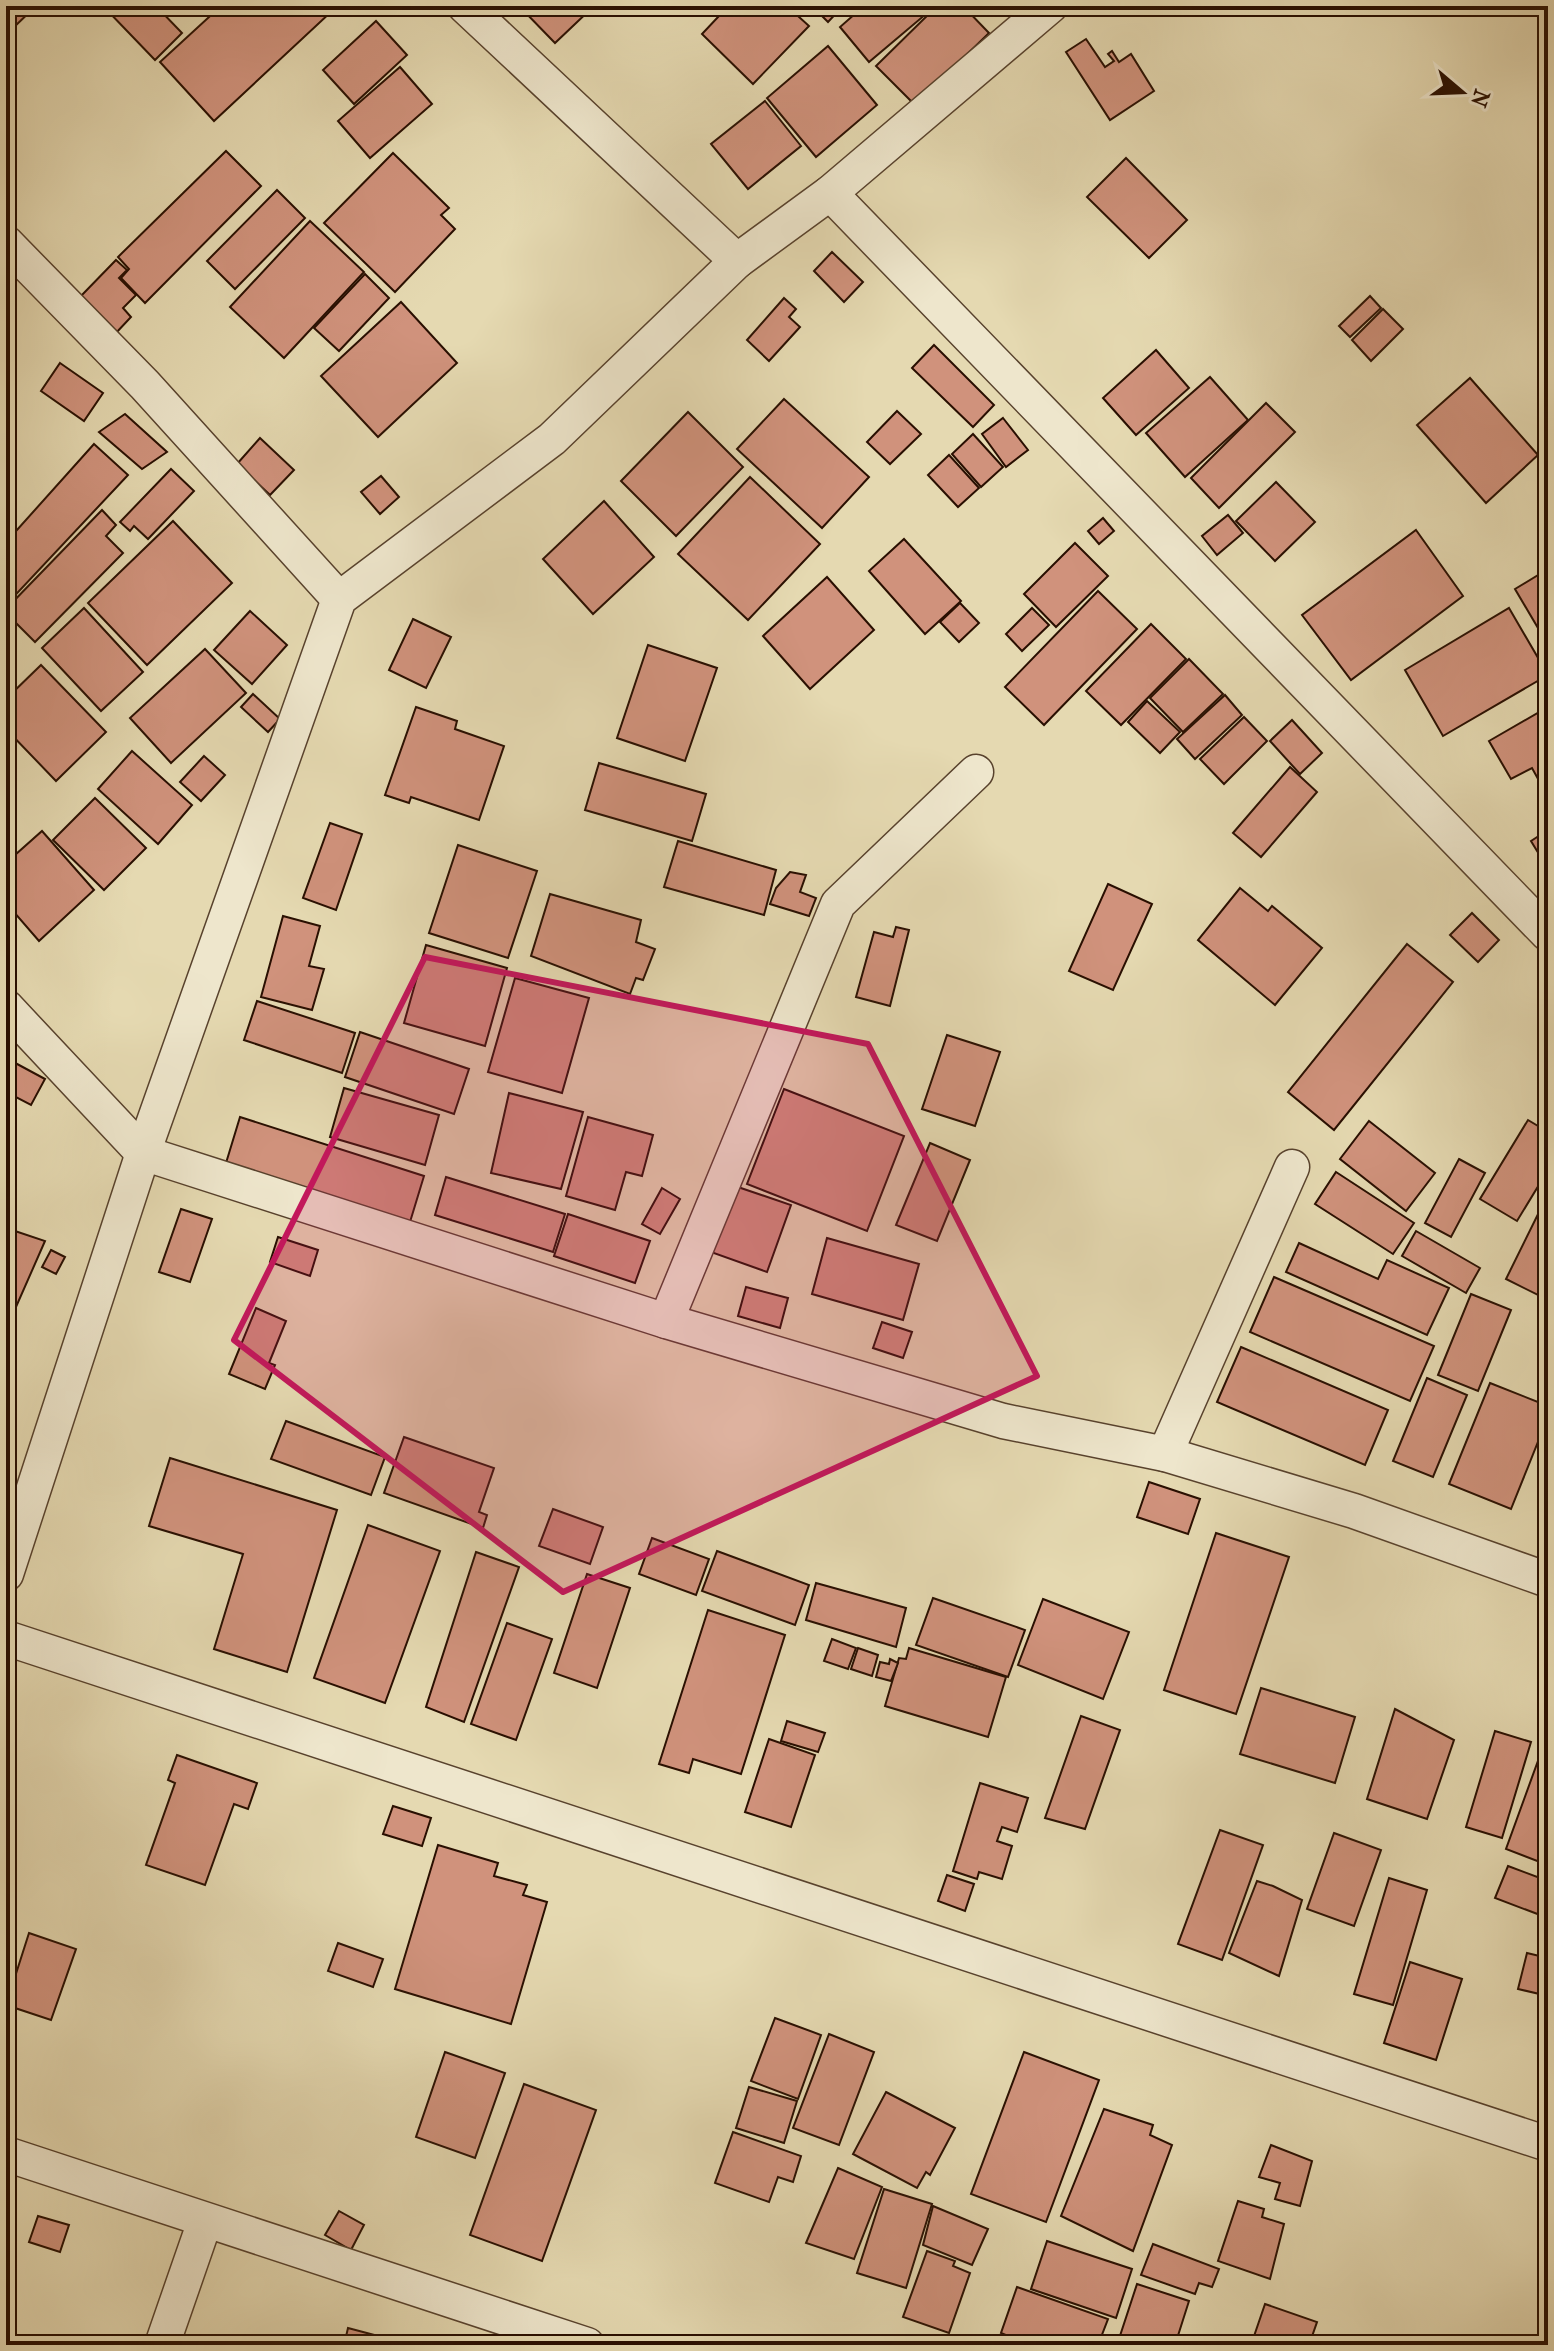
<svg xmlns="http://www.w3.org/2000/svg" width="1554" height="2351" font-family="'IM FELL French Canon',serif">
<rect width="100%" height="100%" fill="#e5d9b1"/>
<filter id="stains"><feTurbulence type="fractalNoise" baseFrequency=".0025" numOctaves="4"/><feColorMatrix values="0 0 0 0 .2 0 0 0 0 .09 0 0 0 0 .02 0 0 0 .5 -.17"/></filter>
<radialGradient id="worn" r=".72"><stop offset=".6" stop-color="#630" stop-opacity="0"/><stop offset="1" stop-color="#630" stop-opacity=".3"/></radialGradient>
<!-- building -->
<g fill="#d0927c" stroke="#290f01" stroke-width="2">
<polygon points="6,6 36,6 13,28 6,21"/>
<polygon points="103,6 156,6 182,33 155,60"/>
<polygon points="221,6 327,6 332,11 214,121 160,62"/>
<polygon points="519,6 594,6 555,43"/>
<polygon points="709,6 787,6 809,26 753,84 702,34 719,16"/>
<polygon points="812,6 843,6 828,22"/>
<polygon points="864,6 919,6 926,14 869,62 840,27"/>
<polygon points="937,6 963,6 989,33 915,105 876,66"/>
<polygon points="376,21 407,55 354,104 323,70"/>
<polygon points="1086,39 1105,67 1114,61 1108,54 1112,51 1119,62 1131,54 1154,91 1110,120 1066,52"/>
<polygon points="828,46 877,105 816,157 767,98"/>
<polygon points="400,67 432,104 370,158 338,121"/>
<polygon points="765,101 801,146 748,189 711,144"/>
<polygon points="226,151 261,186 145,303 121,278 129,269 118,257"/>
<polygon points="393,153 449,208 441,215 455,229 395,292 324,223"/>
<polygon points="1126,158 1187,220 1149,258 1087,197"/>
<polygon points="277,190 305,218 235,289 207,261"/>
<polygon points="310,221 364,272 284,358 230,307"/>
<polygon points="832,252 863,282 844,302 814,271"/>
<polygon points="116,260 127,270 119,278 136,295 123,308 131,317 115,334 79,298"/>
<polygon points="365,274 389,298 339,351 314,328"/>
<polygon points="1370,296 1381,308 1350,337 1339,326"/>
<polygon points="784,298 796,309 789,317 800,327 769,361 747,340"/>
<polygon points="401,302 457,363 378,437 321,376"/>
<polygon points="1383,309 1403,329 1371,361 1352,340"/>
<polygon points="934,345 994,405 973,427 912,368"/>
<polygon points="1156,350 1189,388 1136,435 1103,398"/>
<polygon points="60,363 103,393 84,421 41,391"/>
<polygon points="1210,377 1248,420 1185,477 1146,433"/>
<polygon points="1470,378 1538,455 1486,503 1417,425"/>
<polygon points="784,399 869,477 822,528 737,449"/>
<polygon points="1266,403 1295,432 1219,508 1191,478"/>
<polygon points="897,411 921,434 890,464 867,442"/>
<polygon points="688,412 743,467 676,536 621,481"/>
<polygon points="125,414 167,452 142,469 99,432"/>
<polygon points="1003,418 1028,450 1006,467 982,434"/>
<polygon points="973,434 1003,467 981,487 952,454"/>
<polygon points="260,438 294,470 270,495 237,464"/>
<polygon points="94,444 128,475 6,605 6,538 8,540"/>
<polygon points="949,455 979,488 958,507 928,475"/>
<polygon points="171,469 194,491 148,539 134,526 130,531 120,522"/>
<polygon points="381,476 399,497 380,514 361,492"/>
<polygon points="750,477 820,544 748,620 678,554"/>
<polygon points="1276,482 1315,522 1275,561 1236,521"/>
<polygon points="604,501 654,557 593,614 543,559"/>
<polygon points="102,510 116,525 106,536 123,553 35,642 6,613 6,609"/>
<polygon points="1228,515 1243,533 1217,555 1202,536"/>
<polygon points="1103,518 1114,531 1099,544 1088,531"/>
<polygon points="173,521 232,583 147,665 88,603"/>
<polygon points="1416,530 1463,596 1351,680 1302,615"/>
<polygon points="904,539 961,601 925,634 869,571"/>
<polygon points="1075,543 1108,576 1056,627 1024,594"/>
<polygon points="1548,569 1548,645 1515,589"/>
<polygon points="827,577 874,630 810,689 763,636"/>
<polygon points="1098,591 1137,629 1044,725 1005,687"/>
<polygon points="960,603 979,623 959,642 940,622"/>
<polygon points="84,608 143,672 101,711 42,648"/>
<polygon points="1032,608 1049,625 1022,651 1006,634"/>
<polygon points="1509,608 1548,675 1443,736 1405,670"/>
<polygon points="250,611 287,645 252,684 214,650"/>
<polygon points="413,619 451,637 426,688 389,670"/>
<polygon points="1151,624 1186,659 1121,725 1086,691"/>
<polygon points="648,645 717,668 685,761 617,738"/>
<polygon points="205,649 246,693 171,763 130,718"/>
<polygon points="1189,659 1223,694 1183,732 1150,698"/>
<polygon points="41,665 106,732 56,781 6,729 6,699"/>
<polygon points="253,694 280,719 268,732 241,707"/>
<polygon points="1225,695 1242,715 1195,759 1177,739"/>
<polygon points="1147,701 1180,732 1160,753 1128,722"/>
<polygon points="416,707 457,721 455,729 504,746 479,820 411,797 409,803 385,795"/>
<polygon points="1548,707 1548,782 1542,786 1532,768 1511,779 1489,741"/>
<polygon points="1244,717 1267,741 1224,784 1200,759"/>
<polygon points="1292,720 1322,753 1300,774 1270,741"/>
<polygon points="132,751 192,805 158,844 98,789"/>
<polygon points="204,756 225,775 201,801 180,782"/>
<polygon points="599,763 706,794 692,841 585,810"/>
<polygon points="1290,767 1317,792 1261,857 1233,833"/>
<polygon points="95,798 146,848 104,890 53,840"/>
<polygon points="330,823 362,834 336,910 303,898"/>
<polygon points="1548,830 1548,869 1531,841"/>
<polygon points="42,831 94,890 39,941 6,903 6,863"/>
<polygon points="678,841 776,870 764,915 664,887"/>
<polygon points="458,845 537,871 508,958 429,933"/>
<polygon points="790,872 806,875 800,892 816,898 809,916 770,904 776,888"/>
<polygon points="1108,884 1152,904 1113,990 1069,971"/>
<polygon points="1240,888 1268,911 1272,906 1322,948 1275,1005 1198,940"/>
<polygon points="550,894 641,920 636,942 655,949 643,980 636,978 630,994 531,956"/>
<polygon points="1472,913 1499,940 1478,962 1450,935"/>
<polygon points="283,916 320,926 309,966 324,969 312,1010 261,997"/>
<polygon points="896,927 909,930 890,1006 856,997 874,932 893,937"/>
<polygon points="1407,944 1453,982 1334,1130 1288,1092"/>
<polygon points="426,945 507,968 485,1046 404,1023"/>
<polygon points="515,978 589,998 562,1093 488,1072"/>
<polygon points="257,1001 355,1033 342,1073 244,1040"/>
<polygon points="360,1032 469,1069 454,1114 345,1077"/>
<polygon points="947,1035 1000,1052 975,1126 922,1109"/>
<polygon points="6,1058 45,1079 31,1105 6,1092"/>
<polygon points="344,1088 439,1115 425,1165 330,1137"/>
<polygon points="784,1089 904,1136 867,1231 747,1184"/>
<polygon points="509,1093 583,1112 561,1189 491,1173"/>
<polygon points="240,1117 424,1176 410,1222 226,1163"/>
<polygon points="588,1117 653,1135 642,1176 626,1172 615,1210 566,1196"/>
<polygon points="1528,1120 1548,1132 1548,1170 1517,1221 1480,1199"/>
<polygon points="1369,1121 1435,1173 1406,1211 1340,1159"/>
<polygon points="930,1143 970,1160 937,1241 896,1225"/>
<polygon points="1459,1159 1485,1173 1451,1237 1425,1223"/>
<polygon points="1336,1172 1414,1223 1393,1254 1315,1204"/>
<polygon points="446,1177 565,1214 553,1252 435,1215"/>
<polygon points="732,1185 791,1205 767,1272 708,1251"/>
<polygon points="662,1188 680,1199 660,1234 642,1224"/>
<polygon points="1548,1194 1548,1300 1506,1279"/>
<polygon points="181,1209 212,1219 190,1282 159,1272"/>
<polygon points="568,1214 650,1241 635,1283 554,1256"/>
<polygon points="6,1228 45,1241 16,1307 6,1303"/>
<polygon points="1416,1231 1480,1268 1466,1293 1402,1256"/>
<polygon points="278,1237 318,1250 310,1276 270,1262"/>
<polygon points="827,1238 919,1264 903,1320 812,1294"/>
<polygon points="1299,1243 1378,1279 1387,1260 1449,1288 1427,1335 1286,1272"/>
<polygon points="51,1250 65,1257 56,1274 42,1267"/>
<polygon points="1274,1277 1434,1346 1410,1401 1250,1332"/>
<polygon points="746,1287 788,1298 780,1328 738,1316"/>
<polygon points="1471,1294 1511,1310 1478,1391 1438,1375"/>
<polygon points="256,1308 286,1321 269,1363 275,1365 265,1389 229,1374"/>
<polygon points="882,1322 912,1332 903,1358 873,1348"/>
<polygon points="1241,1347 1388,1410 1365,1465 1217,1402"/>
<polygon points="1427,1378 1467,1395 1433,1477 1393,1461"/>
<polygon points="1490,1383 1548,1406 1548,1417 1511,1509 1449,1484"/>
<polygon points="286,1421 385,1457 371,1495 271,1459"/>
<polygon points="404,1437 494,1468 479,1512 487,1515 483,1528 384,1493"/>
<polygon points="170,1458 337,1510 287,1672 214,1649 243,1554 149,1526"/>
<polygon points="1149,1482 1200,1499 1188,1534 1137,1517"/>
<polygon points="553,1509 603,1527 590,1564 539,1546"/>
<polygon points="368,1525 440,1551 385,1703 314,1678"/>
<polygon points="1216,1533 1289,1557 1236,1714 1164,1690"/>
<polygon points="652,1538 709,1559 696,1595 639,1574"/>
<polygon points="717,1551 809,1585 795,1625 702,1591"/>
<polygon points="476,1552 519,1567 464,1722 426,1707"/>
<polygon points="587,1574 630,1588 597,1688 554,1673"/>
<polygon points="816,1583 906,1608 896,1647 806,1620"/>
<polygon points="933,1598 1025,1630 1008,1677 916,1645"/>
<polygon points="1043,1599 1129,1632 1103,1699 1018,1665"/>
<polygon points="708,1610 785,1635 741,1774 693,1759 689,1773 659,1764"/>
<polygon points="507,1623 552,1639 516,1740 471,1724"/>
<polygon points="832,1639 856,1648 848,1669 824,1661"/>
<polygon points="858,1648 878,1655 872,1676 851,1669"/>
<polygon points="909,1648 1006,1677 988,1737 885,1706 899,1658 906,1659"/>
<polygon points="890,1659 898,1663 891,1681 876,1677 880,1662 889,1664"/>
<polygon points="1261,1688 1355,1717 1335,1783 1240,1754"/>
<polygon points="1395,1709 1454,1740 1427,1819 1367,1799"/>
<polygon points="1081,1716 1120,1730 1085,1829 1045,1818"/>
<polygon points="787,1721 825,1733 818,1752 781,1741"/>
<polygon points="1495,1731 1531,1742 1502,1838 1466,1827"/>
<polygon points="769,1739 815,1755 791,1827 745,1812"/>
<polygon points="1543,1747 1548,1749 1548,1856 1545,1864 1506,1849"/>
<polygon points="177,1755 257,1783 248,1809 234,1804 205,1885 146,1865 175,1783 168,1780"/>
<polygon points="980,1783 1028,1798 1017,1832 1002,1827 997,1841 1012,1846 1002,1879 979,1872 977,1879 953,1871"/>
<polygon points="393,1806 431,1818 422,1846 383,1834"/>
<polygon points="1220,1830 1263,1845 1222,1960 1178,1944"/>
<polygon points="1334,1833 1381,1850 1354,1926 1307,1909"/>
<polygon points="438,1845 498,1863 494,1876 527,1885 523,1895 547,1902 511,2024 395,1989"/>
<polygon points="1508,1866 1548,1881 1548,1918 1495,1898"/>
<polygon points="947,1875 974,1884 965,1911 938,1901"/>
<polygon points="1389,1878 1427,1890 1393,2005 1354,1994"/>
<polygon points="1257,1881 1273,1886 1302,1900 1279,1976 1229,1953"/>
<polygon points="29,1933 76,1949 51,2020 6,2005"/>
<polygon points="338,1943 383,1959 373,1987 328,1971"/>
<polygon points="1527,1953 1548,1958 1548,1996 1518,1989"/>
<polygon points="1410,1962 1462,1979 1436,2060 1384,2043"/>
<polygon points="775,2018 821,2035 798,2099 751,2081"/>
<polygon points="829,2034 874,2052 839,2145 793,2128"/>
<polygon points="445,2052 505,2073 475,2158 416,2137"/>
<polygon points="1024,2052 1099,2080 1046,2222 971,2194"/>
<polygon points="524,2084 596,2110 542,2261 470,2235"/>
<polygon points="749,2087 797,2101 784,2143 736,2128"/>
<polygon points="886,2092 955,2128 930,2175 926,2172 917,2188 853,2154"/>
<polygon points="1104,2109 1153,2125 1150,2135 1172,2145 1133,2251 1061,2216"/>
<polygon points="733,2132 801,2156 793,2182 778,2177 769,2202 715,2183"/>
<polygon points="1271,2145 1312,2161 1300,2206 1275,2199 1280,2183 1259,2177"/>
<polygon points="838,2168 882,2187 854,2259 806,2243"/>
<polygon points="884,2189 932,2204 906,2288 857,2273"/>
<polygon points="1238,2201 1264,2209 1262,2217 1284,2224 1270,2279 1218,2261"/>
<polygon points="933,2206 988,2229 972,2265 923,2245"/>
<polygon points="339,2211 364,2225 351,2250 325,2235"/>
<polygon points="38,2216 69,2225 60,2252 29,2242"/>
<polygon points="1047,2241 1132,2269 1116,2318 1031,2289"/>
<polygon points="1153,2244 1219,2269 1212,2287 1199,2283 1195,2294 1141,2275"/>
<polygon points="927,2251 955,2261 953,2266 970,2273 949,2333 903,2317"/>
<polygon points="1137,2284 1189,2301 1175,2345 1117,2345"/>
<polygon points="1017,2287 1108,2319 1098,2345 1003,2345 1006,2335 1001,2333"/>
<polygon points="1265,2304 1317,2322 1309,2345 1251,2345"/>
<polygon points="348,2328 412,2345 344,2345"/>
<polygon points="771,2336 801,2345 769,2345"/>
<polygon points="922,2337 947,2345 919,2345"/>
</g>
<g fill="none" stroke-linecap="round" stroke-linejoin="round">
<!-- street casing -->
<g stroke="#58422d" stroke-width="37">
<g id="street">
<polyline points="465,6 737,261"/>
<polyline points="830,193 1548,934"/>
<polyline points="6,243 145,385 339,599"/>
<polyline points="6,1007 143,1153 666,1321 1003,1421 1165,1454 1354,1511 1548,1580"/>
<polyline points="666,1321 838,904 976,772"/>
<polyline points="1165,1454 1292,1167"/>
<polyline points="6,1574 143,1153 339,599 552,439 737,261 830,193 1050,6"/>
<polyline points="6,1638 1548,2144"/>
<polyline points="6,2154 587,2345"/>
<polyline points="162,2345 205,2221"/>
</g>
</g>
<!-- street -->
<use href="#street" stroke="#eee6cc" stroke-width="34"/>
</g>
<!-- marked area -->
<path fill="#c2185b" fill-opacity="0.2" stroke="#c2185b" stroke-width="6" stroke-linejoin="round" d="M425 957 868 1044 1037 1376 563 1592 234 1340Z"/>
<!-- margin -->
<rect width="1554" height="2351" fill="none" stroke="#e5d9b1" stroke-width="32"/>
<rect x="8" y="8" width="1538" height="2335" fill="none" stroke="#290f01" stroke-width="4"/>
<rect x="16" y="16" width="1522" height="2319" fill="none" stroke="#290f01" stroke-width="2"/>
<!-- north arrow -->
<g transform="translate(1462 92) rotate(109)" stroke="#eee6cc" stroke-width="6" paint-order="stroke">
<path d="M0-6L14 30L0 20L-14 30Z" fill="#290f01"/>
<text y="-12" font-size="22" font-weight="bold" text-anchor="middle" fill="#290f01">N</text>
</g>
<rect width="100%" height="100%" filter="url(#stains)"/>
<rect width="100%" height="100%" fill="url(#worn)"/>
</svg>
